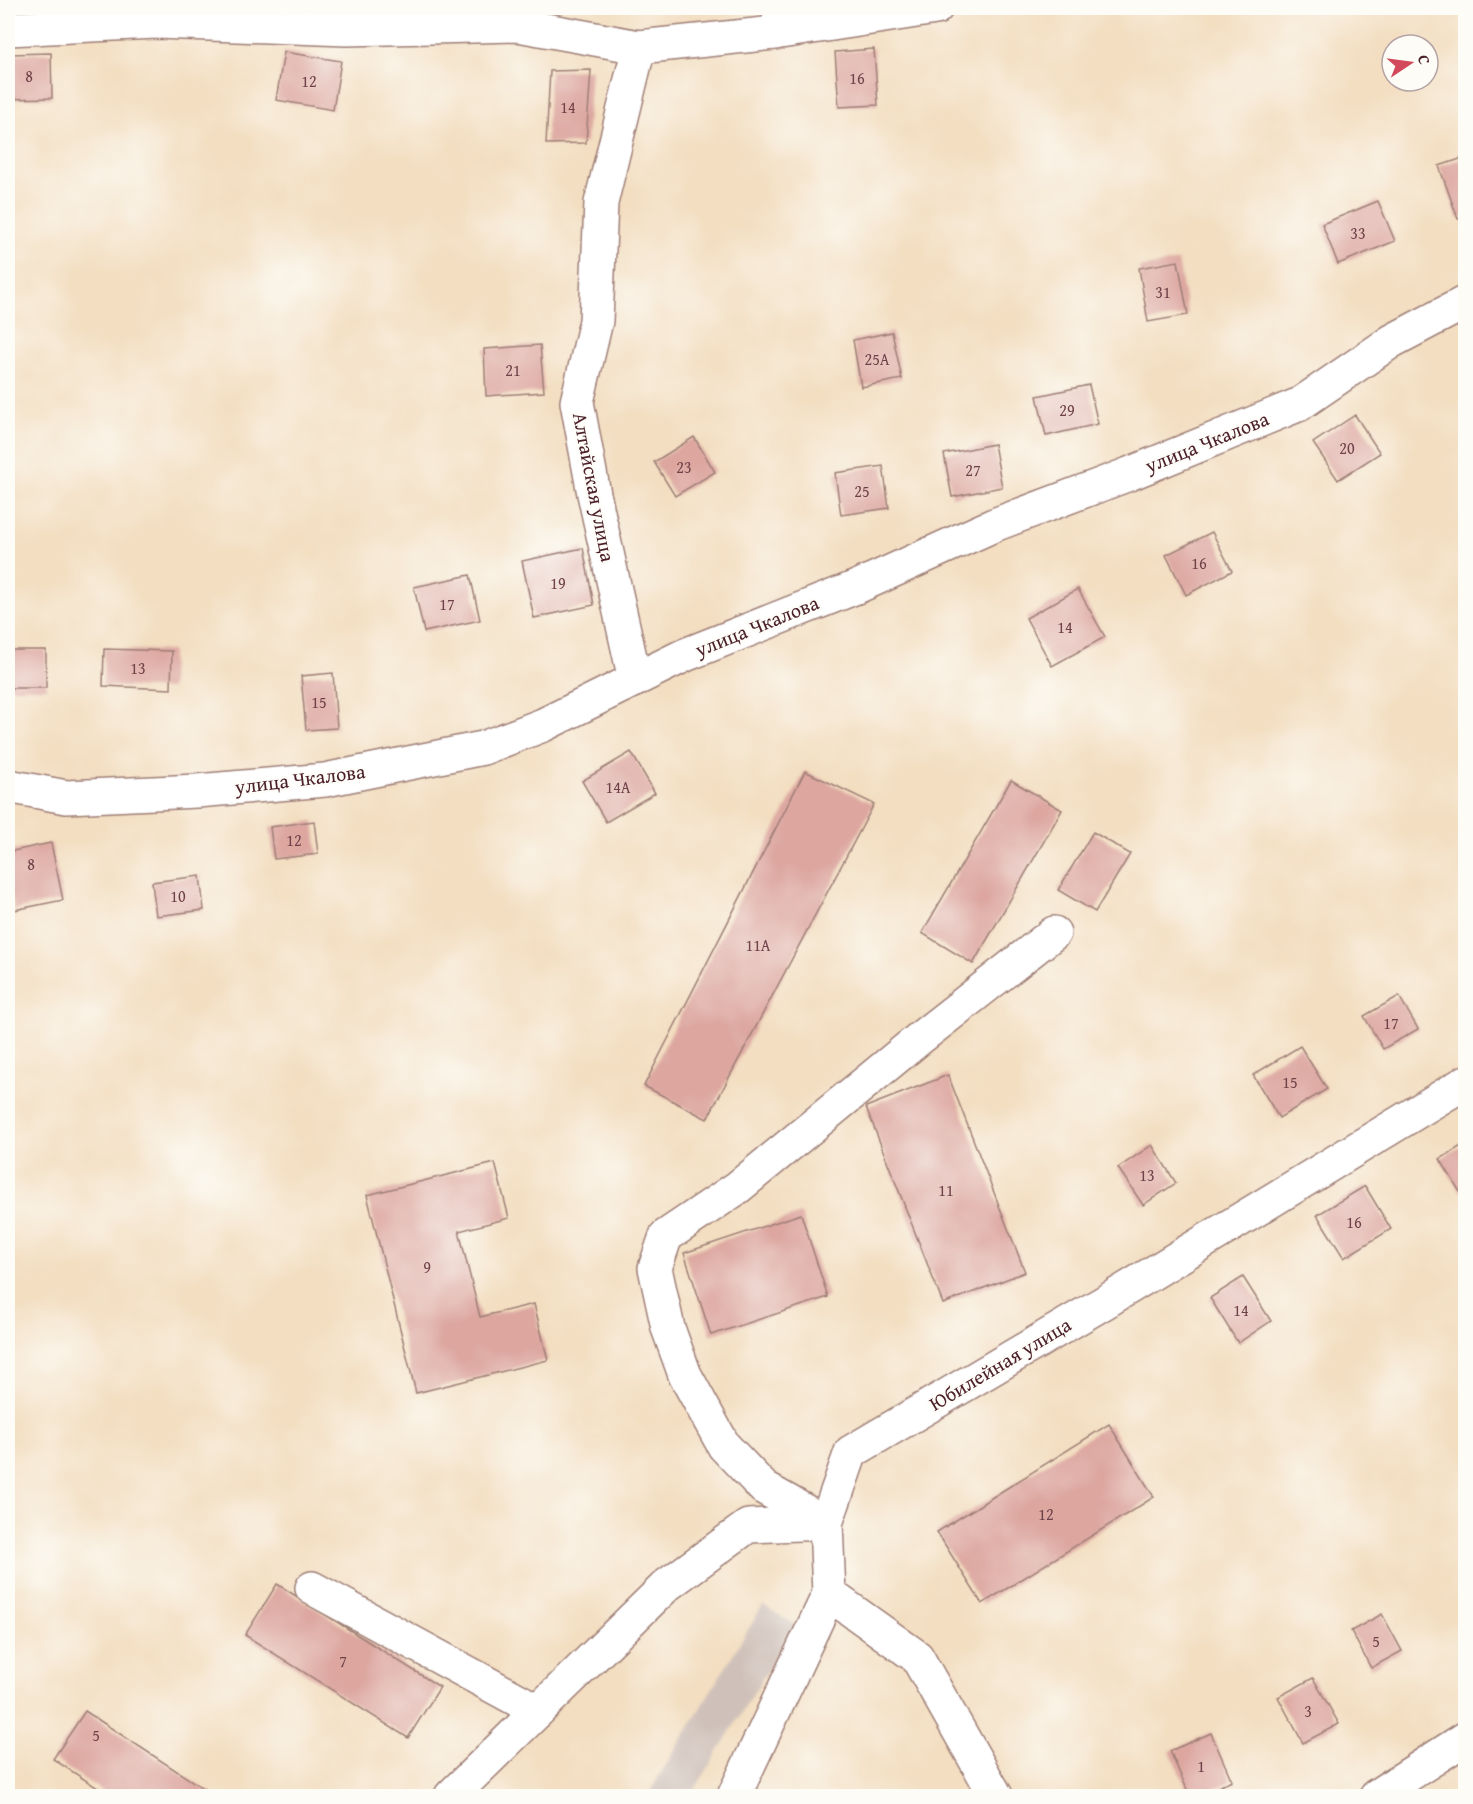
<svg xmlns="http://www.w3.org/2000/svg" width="1473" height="1804" font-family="'Gentium Book Plus',serif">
<rect width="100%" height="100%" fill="#fdfcf7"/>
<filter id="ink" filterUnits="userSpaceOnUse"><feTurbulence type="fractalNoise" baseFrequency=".0167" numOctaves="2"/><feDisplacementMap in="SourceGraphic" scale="12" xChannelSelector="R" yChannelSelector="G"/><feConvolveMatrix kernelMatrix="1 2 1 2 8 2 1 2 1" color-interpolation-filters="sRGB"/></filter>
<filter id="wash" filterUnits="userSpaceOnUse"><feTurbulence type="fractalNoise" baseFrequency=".008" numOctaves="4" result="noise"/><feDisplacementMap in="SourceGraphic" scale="24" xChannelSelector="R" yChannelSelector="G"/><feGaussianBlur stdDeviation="1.35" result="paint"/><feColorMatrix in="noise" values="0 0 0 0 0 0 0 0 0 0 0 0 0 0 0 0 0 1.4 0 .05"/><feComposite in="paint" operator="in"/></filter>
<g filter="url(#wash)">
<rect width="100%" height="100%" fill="#f3dec1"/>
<!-- industrial -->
<polygon fill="#cfc1ba" points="763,1605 795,1625 691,1796 647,1796"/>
<g id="blocks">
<!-- building -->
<g fill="#dda7a0">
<polygon points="874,49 878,105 839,107 835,52"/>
<polygon points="284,52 341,61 333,110 276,100"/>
<polygon points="51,53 52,98 8,99 8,54"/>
<polygon points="591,70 586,143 546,144 550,71"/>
<polygon points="1466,157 1466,216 1458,219 1439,166"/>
<polygon points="1378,201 1395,241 1338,264 1322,224"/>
<polygon points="1178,261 1188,315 1148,322 1139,268"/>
<polygon points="892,332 902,379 861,387 853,340"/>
<polygon points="540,345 544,392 486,396 484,349"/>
<polygon points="1089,385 1098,424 1046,436 1037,396"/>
<polygon points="1355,415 1380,453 1338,480 1313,443"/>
<polygon points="694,437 715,472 675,496 654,462"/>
<polygon points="994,444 1002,487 952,497 944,454"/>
<polygon points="883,466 889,508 841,515 835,473"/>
<polygon points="1212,532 1232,571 1186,595 1166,555"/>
<polygon points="583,548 594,605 534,618 522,561"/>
<polygon points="470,575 480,620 424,632 414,587"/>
<polygon points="1078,589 1105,637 1052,666 1026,618"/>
<polygon points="104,649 172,651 171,689 103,686"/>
<rect x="8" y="650" width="38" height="38"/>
<polygon points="333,673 337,728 306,730 301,676"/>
<polygon points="631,752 655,793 606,822 582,781"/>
<polygon points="805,771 874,804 707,1119 644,1086"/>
<polygon points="1011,780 1062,810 973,964 922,933"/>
<polygon points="314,821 318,854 274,859 270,827"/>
<polygon points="1093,832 1130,854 1095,912 1058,890"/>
<polygon points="51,843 63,900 14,910 8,877 8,852"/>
<polygon points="200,876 204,910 156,916 152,882"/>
<polygon points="1399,996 1418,1029 1383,1049 1364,1016"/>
<polygon points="1300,1046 1327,1089 1279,1118 1253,1075"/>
<polygon points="948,1075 1025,1272 943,1304 866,1107"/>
<polygon points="1466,1143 1466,1189 1460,1192 1440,1159"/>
<polygon points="1152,1145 1176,1183 1143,1205 1118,1168"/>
<polygon points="495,1163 509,1218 459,1231 480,1317 534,1304 548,1360 416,1393 367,1195"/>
<polygon points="1365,1186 1391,1229 1344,1258 1317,1215"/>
<polygon points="801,1214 828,1297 711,1335 684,1253"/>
<polygon points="1243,1277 1271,1321 1238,1343 1210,1298"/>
<polygon points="1109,1424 1154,1497 982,1604 937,1532"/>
<polygon points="277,1584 440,1687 408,1738 245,1635"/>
<polygon points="1382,1614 1402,1651 1371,1668 1351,1631"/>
<polygon points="1313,1678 1339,1724 1303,1743 1278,1697"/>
<polygon points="85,1711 215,1796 110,1796 53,1759"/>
<polygon points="1211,1733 1232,1781 1197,1796 1190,1796 1170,1751"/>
</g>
</g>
</g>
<g filter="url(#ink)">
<use href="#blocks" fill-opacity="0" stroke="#9e7e76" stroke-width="1.5"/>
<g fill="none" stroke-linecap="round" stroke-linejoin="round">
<!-- minor casing -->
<g stroke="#9e7e76" stroke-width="36">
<g id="minor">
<polyline points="8,29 156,22 346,29 518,25 639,47 601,203 596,321 577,402 594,494 635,680"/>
<polyline points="774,33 936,8"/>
<polyline points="639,47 774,33 784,8"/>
<polyline points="8,786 66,797 197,791 325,780 483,748 543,725 685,655 859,586 994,525 1129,474 1300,404 1392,341 1466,302"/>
<polyline points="826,1523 764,1488 724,1446 685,1375 668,1328 655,1268 666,1236 737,1188 920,1038 1054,933"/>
<polyline points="312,1588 538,1711"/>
<polyline points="829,1594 917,1657 996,1796"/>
<polyline points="451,1796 667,1585 748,1526 826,1523"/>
<polyline points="734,1796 829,1594 826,1523 851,1452 1105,1302 1466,1082"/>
<polyline points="1376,1796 1466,1738"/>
</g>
</g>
<!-- minor -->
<use href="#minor" stroke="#fff" stroke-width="33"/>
</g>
</g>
<g text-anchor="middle" stroke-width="4.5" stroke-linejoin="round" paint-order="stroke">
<!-- number labels -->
<g font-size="16" fill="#6f4148">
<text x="29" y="82">8</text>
<text x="857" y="84">16</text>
<text x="309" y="87">12</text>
<text x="568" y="113">14</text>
<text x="1358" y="239">33</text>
<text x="1163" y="298">31</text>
<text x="877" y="365">25А</text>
<text x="513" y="376">21</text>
<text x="1067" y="416">29</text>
<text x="1347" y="454">20</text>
<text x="684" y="473">23</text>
<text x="973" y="476">27</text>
<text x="862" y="497">25</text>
<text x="1199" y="569">16</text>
<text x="558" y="589">19</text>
<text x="447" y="610">17</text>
<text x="1065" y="633">14</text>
<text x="138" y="674">13</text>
<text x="319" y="708">15</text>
<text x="618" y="793">14А</text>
<text x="294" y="846">12</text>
<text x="31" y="870">8</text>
<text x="178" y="902">10</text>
<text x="758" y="951">11А</text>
<text x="1391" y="1029">17</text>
<text x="1290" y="1088">15</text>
<text x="1147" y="1181">13</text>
<text x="946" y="1196">11</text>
<text x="1354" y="1228">16</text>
<text x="427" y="1273">9</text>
<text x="1241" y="1316">14</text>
<text x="1046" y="1520">12</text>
<text x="1376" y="1647">5</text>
<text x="343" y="1667">7</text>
<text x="1308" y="1717">3</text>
<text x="96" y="1741">5</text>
<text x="1201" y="1772">1</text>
</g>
<!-- street labels -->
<g font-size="20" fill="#4a1f2b" stroke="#fdfcf7">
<text transform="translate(1207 442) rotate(-22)" y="7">улица Чкалова</text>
<text transform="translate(594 487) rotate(79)" y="7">Алтайская улица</text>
<text transform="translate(757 626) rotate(-22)" y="7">улица Чкалова</text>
<text transform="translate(300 779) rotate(-7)" y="7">улица Чкалова</text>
<text transform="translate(1000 1364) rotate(-31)" y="7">Юбилейная улица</text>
</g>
</g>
<!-- margin -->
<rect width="1473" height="1804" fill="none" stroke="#fdfcf7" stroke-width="30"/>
<!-- north arrow -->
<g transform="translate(1410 63) rotate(77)"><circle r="28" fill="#fdfcf7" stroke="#b5a4a5" stroke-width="1.5"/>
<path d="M0-4.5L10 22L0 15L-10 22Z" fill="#d1495b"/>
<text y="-9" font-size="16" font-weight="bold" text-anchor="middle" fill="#4a1f2b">С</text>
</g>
</svg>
